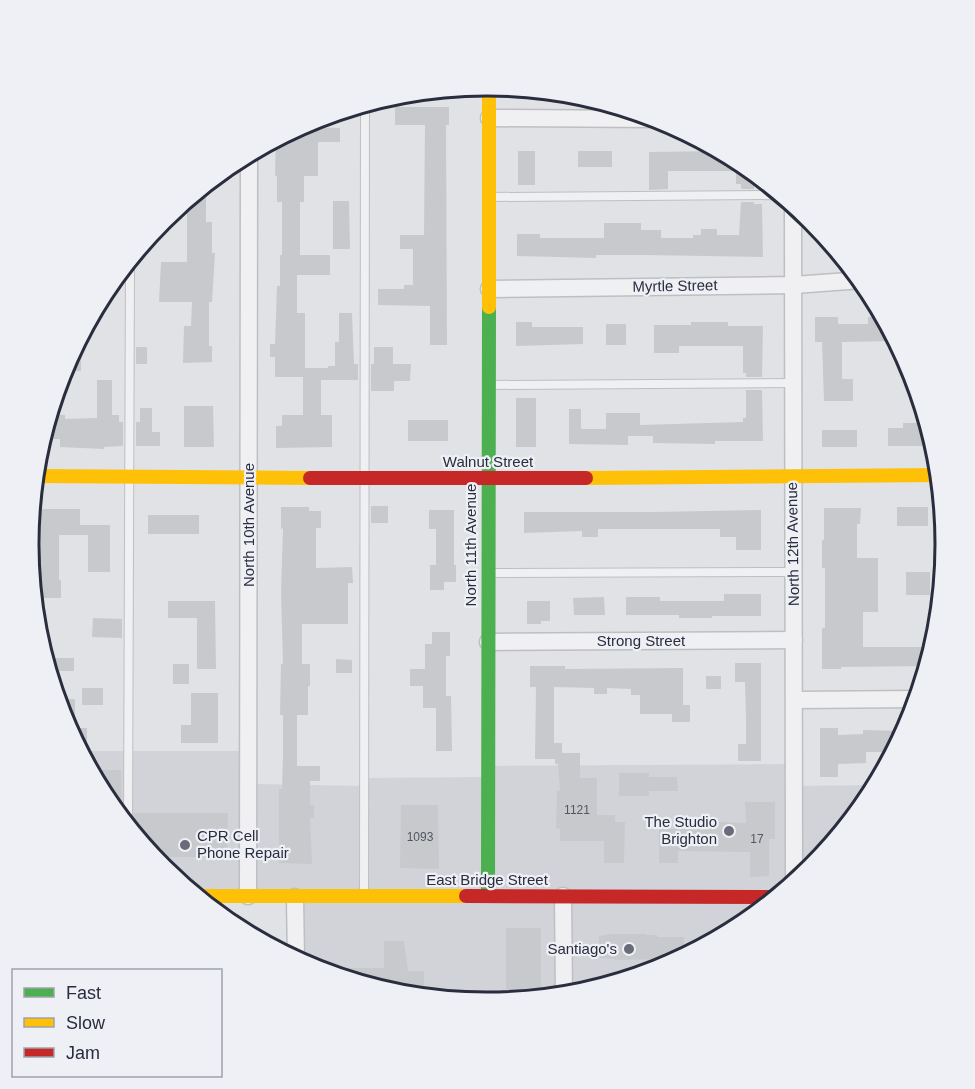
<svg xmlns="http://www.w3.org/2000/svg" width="975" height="1089" font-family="Helvetica,sans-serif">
<rect width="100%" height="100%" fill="#e1e2e5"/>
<!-- built -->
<polygon fill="#d1d3d9" points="80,751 249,751 249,784 364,786 364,778 487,777 488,766 794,764 795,786 877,785 869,800 812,869 742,926 663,969 577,995 487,1003 398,995 312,968 296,960 295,897 196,896 163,869 106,799"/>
<!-- building -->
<g fill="#c8c9cd">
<polygon points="395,107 449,107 449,125 446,125 447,345 430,345 430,306 378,305 378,289 404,289 404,285 413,285 413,249 400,249 400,235 424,235 425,125 395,125"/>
<polygon points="299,127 340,128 340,142 318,142 318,176 304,176 304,202 300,202 300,255 330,255 330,275 297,275 297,313 305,313 305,368 328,368 328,366 335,366 335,342 339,342 339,313 352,313 354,364 358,364 358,380 321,380 321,415 332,415 332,447 276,448 276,426 282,426 282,415 303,415 303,377 275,377 275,357 270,357 270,344 275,344 277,286 280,286 280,255 282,255 282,202 277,202 277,176 275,176 276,139 286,134 294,134 294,130"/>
<rect x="518" y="151" width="17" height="34"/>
<rect x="578" y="151" width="34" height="16"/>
<polygon points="720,151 743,163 754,172 754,189 741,189 741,184 736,184 736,171 668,171 668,189 649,190 649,152"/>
<polygon points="206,184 206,222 212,222 212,253 215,253 212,302 209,302 209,346 212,346 212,362 183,363 184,326 191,326 192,302 159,302 161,262 187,262 187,200"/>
<polygon points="333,201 349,201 350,249 333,249"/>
<polygon points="741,202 754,202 754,204 762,204 763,257 647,255 596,255 596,258 517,256 517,234 540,234 540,238 604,238 604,223 641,223 641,230 661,230 661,238 693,238 693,235 701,235 701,229 717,229 717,235 739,235"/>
<polygon points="815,317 838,317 838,324 868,324 868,317 884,317 896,341 842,342 842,379 853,379 853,401 824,401 822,342 815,342"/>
<polygon points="516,322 532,322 532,327 583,327 583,344 516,346"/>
<polygon points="691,322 728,322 728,326 763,326 762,377 746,377 746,373 743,373 743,346 679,346 679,353 654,353 654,325 691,325"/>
<rect x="606" y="324" width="20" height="21"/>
<rect x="136" y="347" width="11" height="17"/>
<polygon points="374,347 393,347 393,364 411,364 410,381 394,381 394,391 371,391 371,364 374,364"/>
<polygon points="71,354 81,354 81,371 63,371"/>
<polygon points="97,380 112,380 112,415 119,415 119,422 123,422 123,446 104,447 104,449 60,447 60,439 50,439 50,415 65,415 65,419 97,418"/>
<polygon points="746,390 762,390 763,441 715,441 715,444 653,443 653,436 628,436 628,445 569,444 569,409 581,409 581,429 606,429 606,413 640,413 640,425 743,422 743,418 746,418"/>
<rect x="516" y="398" width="20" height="49"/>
<polygon points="184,406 213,406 214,447 184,447"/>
<polygon points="140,408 152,408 152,432 160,432 160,446 136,446 136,422 140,422"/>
<rect x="408" y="420" width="40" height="21"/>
<polygon points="903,423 928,423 935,446 888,446 888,428 903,428"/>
<rect x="822" y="430" width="35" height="17"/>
<polygon points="934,501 942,501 946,547 934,547"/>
<rect x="371" y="506" width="17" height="17"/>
<polygon points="281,507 309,507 309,511 321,511 321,528 316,528 316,568 352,567 353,583 348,583 348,624 302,624 302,664 310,664 310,686 308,686 308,715 297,715 297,766 320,766 320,781 310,781 310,805 314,805 314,818 310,818 312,864 279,863 279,789 282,789 283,755 283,715 280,715 281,664 283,664 281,592 283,528 281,529"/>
<rect x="897" y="507" width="31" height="19"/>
<polygon points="824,508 861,508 860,524 857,524 857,558 878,558 878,612 863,612 863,647 934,647 928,666 841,667 841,669 822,669 822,628 825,628 825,568 822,568 822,540 824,540"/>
<polygon points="41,509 80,509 80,525 110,525 110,572 88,572 88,535 59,535 59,580 61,580 61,598 34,598 33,578 37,578 37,554 41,554"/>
<polygon points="429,510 454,510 454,565 456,565 456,582 444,582 444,590 430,590 430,565 436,565 436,529 429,529"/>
<polygon points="761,510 761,550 736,550 736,537 720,537 720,529 598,529 598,537 582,537 582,531 524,533 524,512 653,512"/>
<rect x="148" y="515" width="51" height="19"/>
<rect x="906" y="572" width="24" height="23"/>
<polygon points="724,594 761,594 761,616 712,616 712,618 679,618 679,615 626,615 626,597 660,597 660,601 724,601"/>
<polygon points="604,597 605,615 574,615 573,598"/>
<polygon points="168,601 215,601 216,669 197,669 197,618 168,618"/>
<polygon points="527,601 550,601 550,621 541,621 541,624 527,624"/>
<polygon points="93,618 122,619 122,638 92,637"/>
<polygon points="432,632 450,632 450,656 446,656 446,696 451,696 452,751 436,751 436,708 423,708 423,686 410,686 410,669 425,669 425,644 432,644"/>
<polygon points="45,658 74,658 74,671 49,671"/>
<polygon points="336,659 352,660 352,673 336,673"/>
<polygon points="735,663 761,663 761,761 738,761 738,744 746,744 746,717 745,682 735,682"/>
<rect x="173" y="664" width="16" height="20"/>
<polygon points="530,666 565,666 565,669 683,668 683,705 690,705 690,722 672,722 672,714 640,714 640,695 631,695 631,689 607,688 607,694 594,694 594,688 554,687 554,743 562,743 562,753 580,753 580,778 597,778 597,815 615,815 615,822 625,822 624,863 604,863 604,841 560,841 560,829 556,828 557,791 560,790 558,764 555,764 555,759 535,759 536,687 530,687"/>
<rect x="706" y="676" width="15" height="13"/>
<rect x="82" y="688" width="21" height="17"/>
<polygon points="191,693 218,693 218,743 181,743 181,725 191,725"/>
<polygon points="57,699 75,699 75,728 87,728 87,747 78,747 63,720"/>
<polygon points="820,728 838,728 838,735 863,734 863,730 906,731 894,752 866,752 866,763 838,764 838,777 820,777"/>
<polygon points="90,770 121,770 122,819 106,799"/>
<polygon points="619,773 649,773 649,777 677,777 678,791 649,791 649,796 619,796"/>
<polygon points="745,802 775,802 775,839 769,839 769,876 750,877 750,852 678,851 678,863 659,863 659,829 692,829 692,821 746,823"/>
<polygon points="401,805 438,805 439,869 400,868"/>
<polygon points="134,813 228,813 227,857 153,857 132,832 134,827"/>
<polygon points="506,928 541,928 541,998 506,1002"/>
<polygon points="612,934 646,934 646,935 657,935 658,937 684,937 684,957 662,969 662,959 615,960 615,959 600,958 599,936"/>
<polygon points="384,941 404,941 408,971 424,971 424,990 381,990 321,971 321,968 384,968"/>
</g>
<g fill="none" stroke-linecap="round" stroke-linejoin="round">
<!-- lane casing -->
<g stroke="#bebfc2" stroke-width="10">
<g id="lane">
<polyline points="491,197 782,195"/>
<polyline points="491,385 793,383"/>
<polyline points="488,573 794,572"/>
<polyline points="128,827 130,260"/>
<polyline points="364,896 365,104"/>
</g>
</g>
<!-- street casing -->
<g stroke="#bebfc2" stroke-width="19">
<g id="street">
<polyline points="489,118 657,119"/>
<polyline points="793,205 794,884"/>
<polyline points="489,289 794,285 862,280"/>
<polyline points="488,642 794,640"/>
<polyline points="795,700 918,699"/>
<polyline points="248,896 249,154"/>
<polyline points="563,896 564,996"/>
<polyline points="295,897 296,960"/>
</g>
</g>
<!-- lane -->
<use href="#lane" stroke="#f0f0f2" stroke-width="8"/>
<!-- street -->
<use href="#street" stroke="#f0f0f2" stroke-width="16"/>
<!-- fast -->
<polyline stroke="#4caf50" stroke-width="14" points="488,895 489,307"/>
<!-- slow -->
<g stroke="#ffc107" stroke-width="14">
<polyline points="489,307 489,86"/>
<polyline points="35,476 310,478"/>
<polyline points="586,478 940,475"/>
<polyline points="196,896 466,896"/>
</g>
<!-- jam -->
<g stroke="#c62828" stroke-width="14">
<polyline points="310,478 586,478"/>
<polyline points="466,896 778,897"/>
</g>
</g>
<!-- markers -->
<g fill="#696c78" stroke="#eef0f5" stroke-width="2">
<circle cx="729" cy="831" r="6"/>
<circle cx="185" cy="845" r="6"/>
<circle cx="629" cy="949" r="6"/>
</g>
<g text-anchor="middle" stroke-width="4.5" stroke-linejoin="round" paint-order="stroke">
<!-- number labels -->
<g font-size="12" fill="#525662">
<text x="577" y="814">1121</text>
<text x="420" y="841">1093</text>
<text x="757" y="843">17</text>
</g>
<!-- street labels -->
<g font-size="15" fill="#292d3d" stroke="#eef0f5">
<text transform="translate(675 286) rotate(-1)" y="5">Myrtle Street</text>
<text x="488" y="467">Walnut Street</text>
<text transform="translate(249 525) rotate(-90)" y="5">North 10th Avenue</text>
<text transform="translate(793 544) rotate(-91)" y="5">North 12th Avenue</text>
<text transform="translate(471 545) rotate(-90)" y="5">North 11th Avenue</text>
<text x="641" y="646">Strong Street</text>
<text x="487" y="885">East Bridge Street</text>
</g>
<!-- poi labels -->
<g font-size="15" fill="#292d3d" stroke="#eef0f5" text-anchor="end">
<text x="717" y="827">The Studio<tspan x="717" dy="17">Brighton</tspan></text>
<text x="197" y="841" text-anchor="start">CPR Cell<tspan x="197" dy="17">Phone Repair</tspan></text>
<text x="617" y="954">Santiago's</text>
</g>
</g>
<!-- crop -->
<path d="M0 0H975V1089H0ZM39 544a448 448 0 1 1 896 0a448 448 0 1 1-896 0Z" fill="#eef0f5" fill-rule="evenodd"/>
<path fill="none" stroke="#292d3d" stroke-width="3" d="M39 544a448 448 0 1 1 896 0a448 448 0 1 1-896 0Z"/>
<!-- legend -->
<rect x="12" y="969" width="210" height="108" fill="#eef0f5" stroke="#9fa2ab" stroke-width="1.5"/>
<rect x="24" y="988" width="30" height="9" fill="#4caf50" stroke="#9fa2ab" stroke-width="1.5"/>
<text x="66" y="999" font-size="18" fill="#292d3d">Fast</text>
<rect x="24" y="1018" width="30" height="9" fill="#ffc107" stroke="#9fa2ab" stroke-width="1.5"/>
<text x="66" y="1029" font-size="18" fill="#292d3d">Slow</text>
<rect x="24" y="1048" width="30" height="9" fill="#c62828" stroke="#9fa2ab" stroke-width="1.5"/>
<text x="66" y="1059" font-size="18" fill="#292d3d">Jam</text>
</svg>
